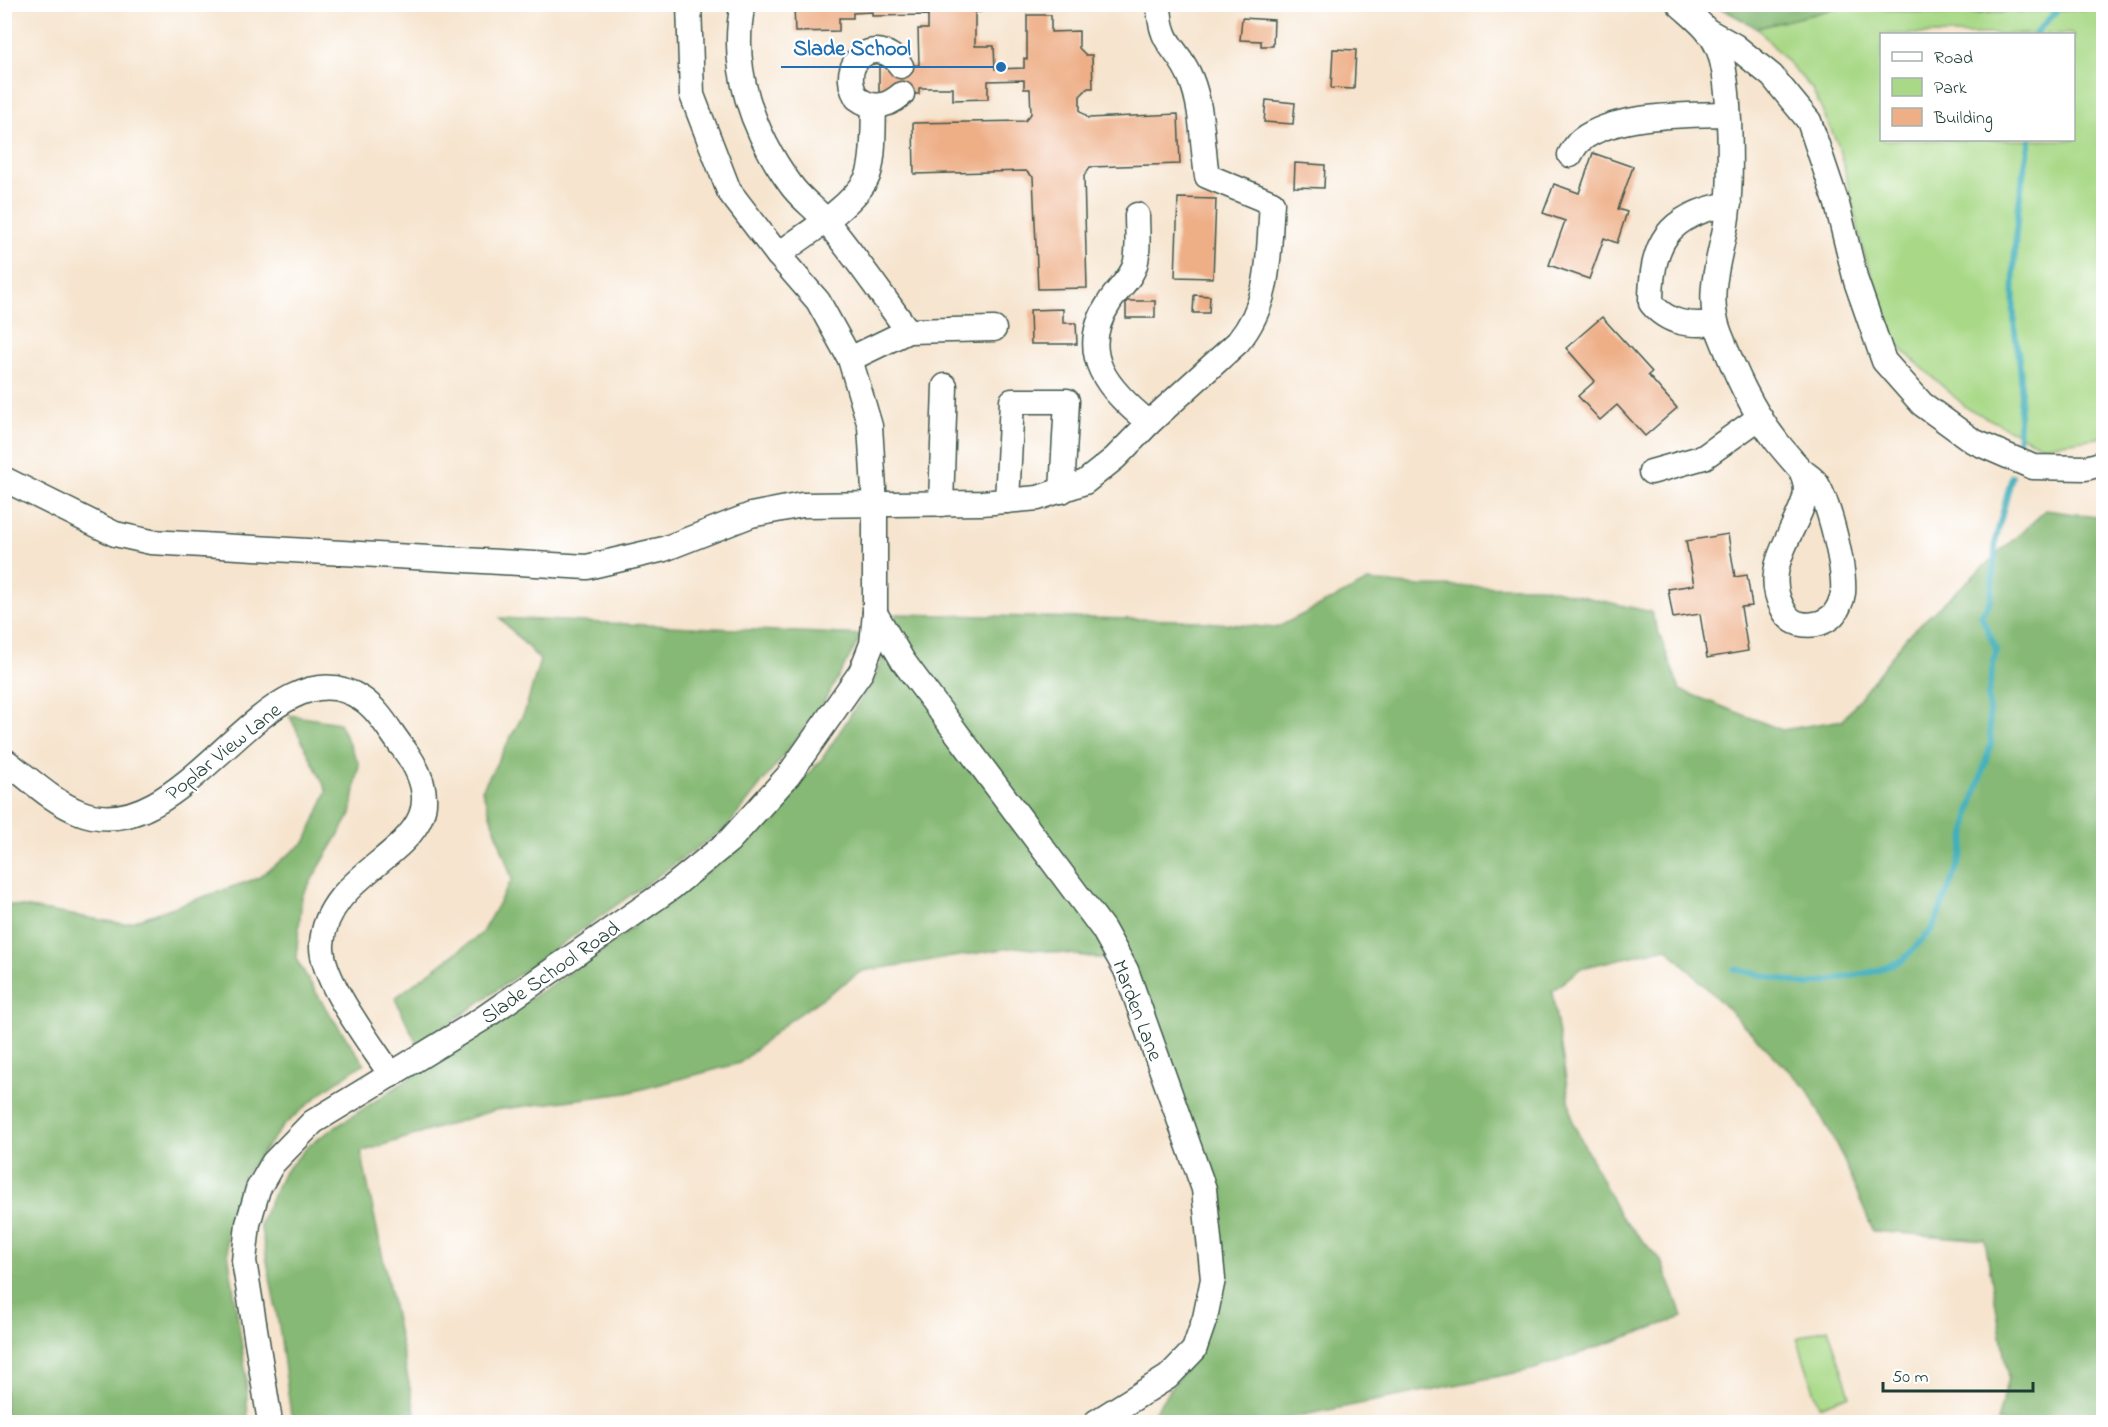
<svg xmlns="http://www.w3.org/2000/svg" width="2108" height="1427" font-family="'Indie Flower',sans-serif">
<rect width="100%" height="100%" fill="#fff"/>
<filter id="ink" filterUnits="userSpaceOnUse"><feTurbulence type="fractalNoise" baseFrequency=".0167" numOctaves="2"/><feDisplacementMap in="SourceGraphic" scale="12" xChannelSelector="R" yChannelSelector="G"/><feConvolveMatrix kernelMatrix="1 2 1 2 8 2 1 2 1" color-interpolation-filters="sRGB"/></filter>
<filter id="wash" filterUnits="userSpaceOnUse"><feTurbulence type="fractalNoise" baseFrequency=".008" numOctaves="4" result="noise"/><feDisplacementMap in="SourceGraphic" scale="24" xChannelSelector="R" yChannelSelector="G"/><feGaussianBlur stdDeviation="1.35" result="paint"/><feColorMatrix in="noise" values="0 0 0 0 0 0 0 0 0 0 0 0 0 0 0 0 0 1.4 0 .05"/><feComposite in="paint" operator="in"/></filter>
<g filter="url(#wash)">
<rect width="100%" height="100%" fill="#f6e4ce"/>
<!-- green -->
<g fill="#a9d987" stroke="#648b5e" stroke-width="1.5" fill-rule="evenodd">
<path d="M1846 6 1948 15 2103 8V437L2042 446 1967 408 1898 346 1863 251 1840 149 1812 89 1757 28ZM1882 34H2074V140H1882Z"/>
<polygon points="1828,1328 1850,1395 1819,1406 1797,1338"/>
</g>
<!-- forest -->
<g fill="#86b974" stroke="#527b54" stroke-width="1.5">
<polygon points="2103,4 2103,8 1948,15 1846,6 1757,28 1715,5"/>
<polygon points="2046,510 2103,518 2103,1422 1997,1422 2008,1378 1985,1240 1873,1231 1842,1156 1807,1089 1667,948 1581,968 1552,991 1573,1123 1620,1215 1661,1261 1683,1317 1535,1369 1269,1422 1147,1422 1184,1370 1207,1277 1204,1189 1173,1063 1128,962 1017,947 862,971 785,1024 740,1063 627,1093 495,1110 361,1152 417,1422 292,1422 279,1326 260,1223 283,1174 310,1144 598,954 750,838 822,759 876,676 896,614 1183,620 1276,628 1368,581 1420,586 1541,587 1651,612 1680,690 1782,730 1843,720 1907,636"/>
<polygon points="500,618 862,635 818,712 728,826 418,1046 395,998 481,934 512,879 482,790 525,711 540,660"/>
<polygon points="289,715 339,723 359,764 351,814 302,896 296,959 328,1012 364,1063 325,1090 283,1126 242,1178 226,1238 246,1375 248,1422 5,1422 5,904 125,924 258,878 306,841 327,791"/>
</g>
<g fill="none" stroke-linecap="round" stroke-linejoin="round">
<!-- stream -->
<g stroke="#3fafbb" stroke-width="6">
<polyline points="2035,34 2063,4"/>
<path d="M2019 449C2017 428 2021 407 2021 385 2022 363 2014 340 2014 317 2012 257 2017 198 2030 140"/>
<polyline points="1734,969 1808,985 1876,971 1903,960 1933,928 1962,855 1970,811 1991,744 1988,696 1996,649 1981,615 1991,600 1996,538 2012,476"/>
</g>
</g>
<g id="blocks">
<!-- building -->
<g fill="#eeae86">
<polygon points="981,4 981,12 975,12 975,46 994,46 995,69 1024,68 1024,58 1027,59 1027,15 1051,15 1051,32 1079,31 1079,48 1086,55 1092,55 1093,88 1088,88 1080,96 1080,111 1088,118 1178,114 1180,164 1090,167 1084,176 1087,288 1038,289 1033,177 1026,171 914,174 913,123 1025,121 1031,114 1030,89 1024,89 1024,80 988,81 988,99 953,100 953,88 919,88 919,94 879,94 879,66 919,65 918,29 928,29 928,15 872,16 872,12 853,13 853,18 839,18 839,31 795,32 794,5"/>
<polygon points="1242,18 1274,20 1273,46 1261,46 1261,41 1240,40"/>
<polygon points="1333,49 1356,50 1354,89 1331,88"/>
<polygon points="1266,100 1295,103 1293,124 1264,122"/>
<polygon points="1593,153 1633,167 1618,209 1627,212 1617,243 1604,238 1589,279 1549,265 1565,221 1543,213 1554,184 1579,193"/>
<polygon points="1295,163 1325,165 1324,188 1294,187"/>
<polygon points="1178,198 1216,199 1213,278 1175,277"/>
<polygon points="1194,295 1210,296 1209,313 1193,313"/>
<rect x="1126" y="301" width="29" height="17"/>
<polygon points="1063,309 1063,323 1076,323 1077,344 1031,344 1030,310"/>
<polygon points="1602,317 1652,372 1648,375 1677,408 1645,436 1617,405 1600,420 1578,396 1595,381 1566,348"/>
<polygon points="1728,534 1735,577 1747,575 1752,606 1741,607 1748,651 1707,658 1700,614 1673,618 1668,589 1694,585 1686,541"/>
</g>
</g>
</g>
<g filter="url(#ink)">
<use href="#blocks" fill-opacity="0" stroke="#3f564b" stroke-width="1.5"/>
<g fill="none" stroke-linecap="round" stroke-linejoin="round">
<!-- minor casing -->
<g stroke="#3f564b" stroke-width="27">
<g id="minor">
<path d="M743 4C729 68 753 133 791 185 800 198 815 208 826 221 855 256 881 294 908 331"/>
<path d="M1679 4C1694 18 1710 29 1718 48 1732 83 1732 186 1726 224 1719 262 1705 297 1720 334 1735 372 1751 409 1777 442 1784 451 1792 460 1800 469 1805 474 1814 478 1817 484 1830 506 1845 568 1843 593 1842 601 1837 612 1831 617 1822 624 1812 626 1801 624 1791 622 1786 616 1782 607 1762 569 1793 535 1804 501 1808 489 1805 481 1801 470"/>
<polyline points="1708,31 1735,46 1772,76 1809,121 1837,204 1856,281 1884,361 1922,404 1973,441 2033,467 2086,468 2104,463"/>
<path d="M901 66C877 32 835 62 857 98 873 110 887 107 902 94"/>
<path d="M1570 155C1573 150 1576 144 1581 140 1615 114 1685 115 1727 114"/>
<path d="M1137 215C1137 229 1139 246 1136 261 1133 278 1117 289 1109 303 1075 355 1110 391 1149 423"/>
<path d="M778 255C804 235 849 209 866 180 875 164 873 126 874 107"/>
<path d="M1716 323C1690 326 1668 324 1651 303 1651 243 1667 215 1729 204"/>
<polyline points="850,359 908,331 994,329"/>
<polyline points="1651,472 1704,457 1760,417"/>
<path d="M4 479 115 534 151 542 587 567 664 549 751 515 802 505 982 503 1038 498 1085 482 1115 458 1149 423 1238 342C1272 301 1268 253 1272 203L1207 176C1202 145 1203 108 1191 79 1178 46 1160 48 1159 4"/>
<polyline points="1007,501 1012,401 1067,401 1062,491"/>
<polyline points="941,504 945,386"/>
<polyline points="875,613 903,661 1103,929 1126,970 1204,1189 1213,1279 1205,1318 1194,1350 1168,1377 1096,1422"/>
<path d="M4 760C29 778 51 801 79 812 186 855 268 636 362 699 379 710 391 733 403 748 479 849 327 856 322 944 320 979 371 1044 391 1075"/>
<polyline points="270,1422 244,1261 248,1224 258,1189 273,1163 313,1122 482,1019 671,888 729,841 788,776 861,672 872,644 875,613 875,505 870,426 850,359 818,301 778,255 729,191 692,95 689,4"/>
</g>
</g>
<!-- minor -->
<use href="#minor" stroke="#fff" stroke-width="24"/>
</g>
</g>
<g text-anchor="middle" stroke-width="4.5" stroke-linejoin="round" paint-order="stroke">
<!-- street labels -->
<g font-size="21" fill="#1f3d34" stroke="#fff">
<text transform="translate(223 751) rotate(-39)" y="7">Poplar View Lane</text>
<text transform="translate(550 972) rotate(-35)" y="7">Slade School Road</text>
<text transform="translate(1138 1010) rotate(69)" y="7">Marden Lane</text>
</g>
</g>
<!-- callouts -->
<path fill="none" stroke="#1f6fb2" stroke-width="2" d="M1001 67L923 67H781"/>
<circle fill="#1f6fb2" stroke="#fff" stroke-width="2" cx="1001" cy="67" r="6"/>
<g font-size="22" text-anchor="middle" font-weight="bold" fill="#1f6fb2" stroke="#fff" stroke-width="4.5" stroke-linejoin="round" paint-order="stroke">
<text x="852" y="55">Slade School</text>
</g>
<!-- margin -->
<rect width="2108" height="1427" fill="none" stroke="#fff" stroke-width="24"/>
<!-- legend -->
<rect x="1880" y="33" width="195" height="108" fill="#ffffff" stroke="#a5b1ae" stroke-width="1.5"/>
<rect x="1892" y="52" width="30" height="9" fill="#ffffff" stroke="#a5b1ae" stroke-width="1.5"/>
<text x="1934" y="63" font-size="18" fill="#1f3d34">Road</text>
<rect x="1892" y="78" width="30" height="18" fill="#a9d987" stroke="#a5b1ae" stroke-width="1.5"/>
<text x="1934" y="93" font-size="18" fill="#1f3d34">Park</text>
<rect x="1892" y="108" width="30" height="18" fill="#eeae86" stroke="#a5b1ae" stroke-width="1.5"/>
<text x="1934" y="123" font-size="18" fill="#1f3d34">Building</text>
<!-- scale -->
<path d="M1883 1382v9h150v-9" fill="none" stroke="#1f3d34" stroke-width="3"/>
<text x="1892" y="1382" font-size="18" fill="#1f3d34" stroke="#ffffff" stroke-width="4.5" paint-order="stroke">50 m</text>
</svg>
